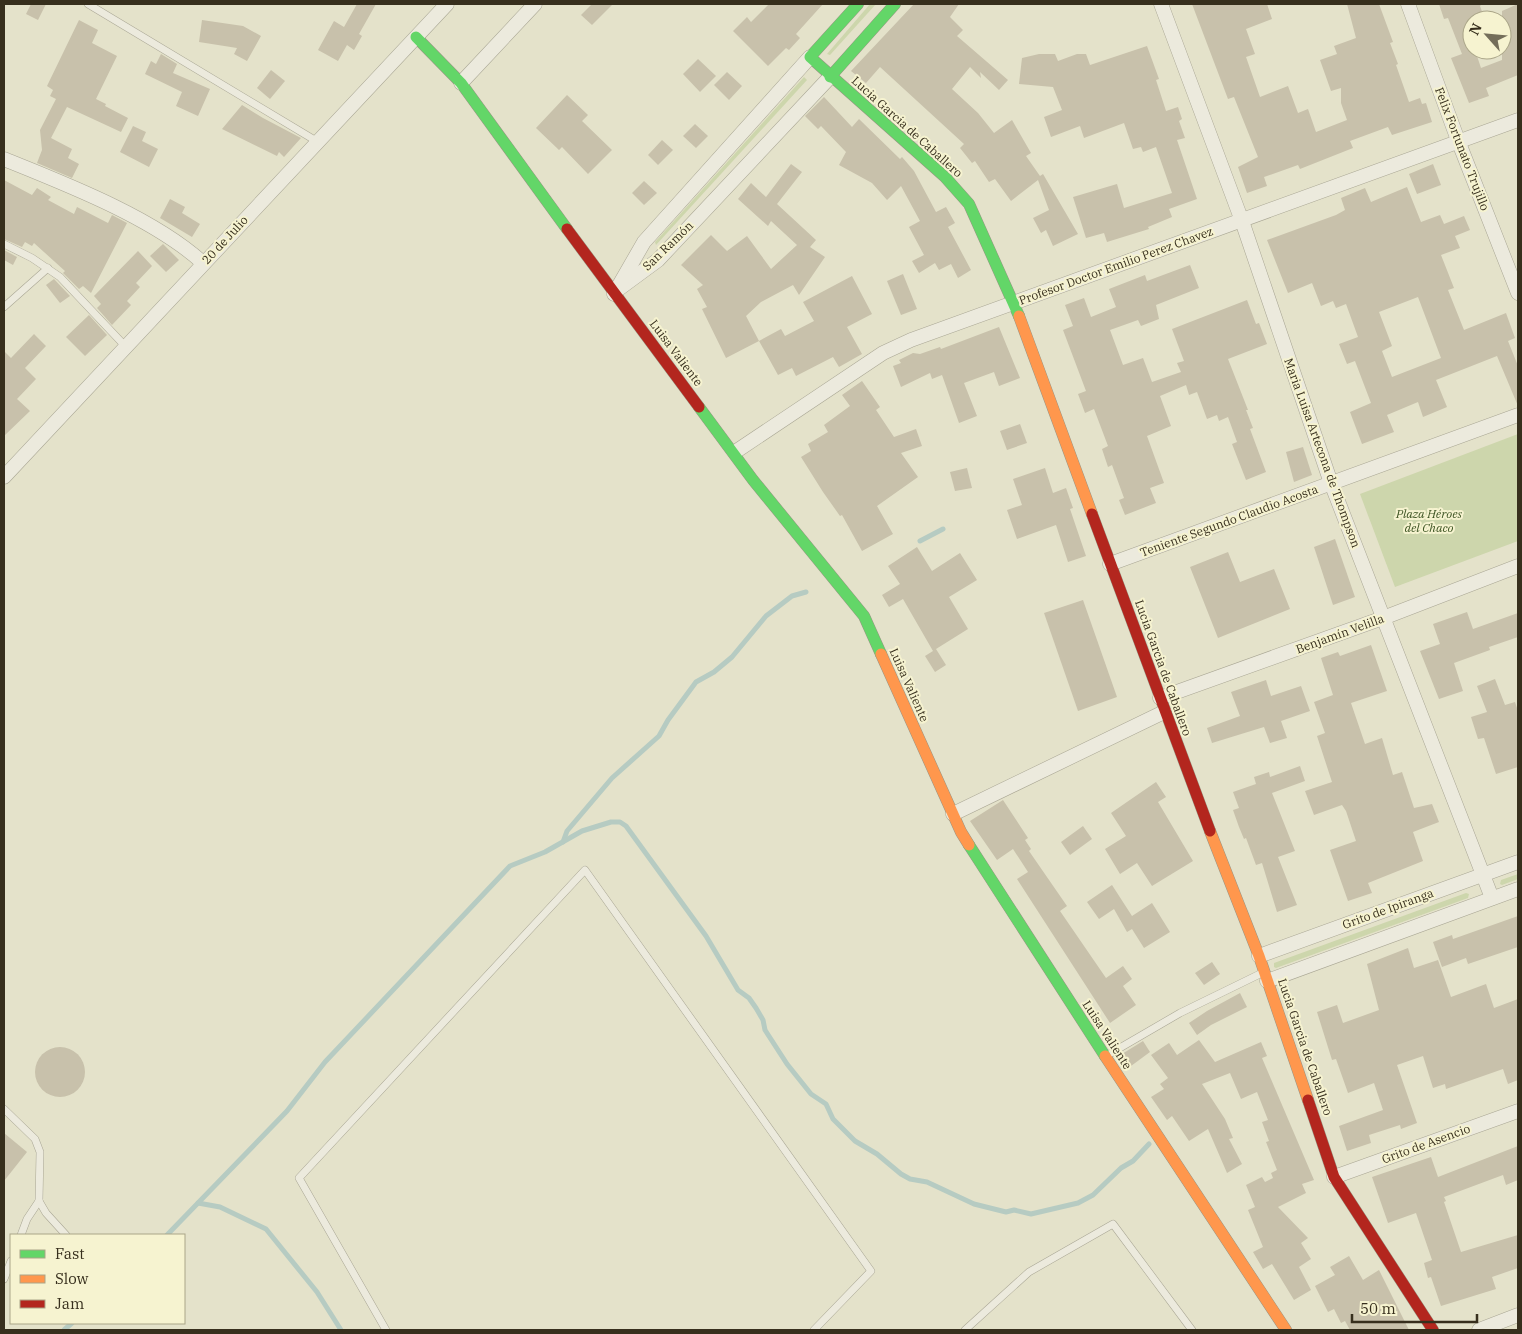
<svg xmlns="http://www.w3.org/2000/svg" width="1522" height="1334" font-family="'IBM Plex Serif',serif">
<rect width="100%" height="100%" fill="#e4e2ca"/>
<!-- green -->
<g fill="#cdd6ac">
<polygon points="870,4 876,4 830,55 827,54"/>
<polygon points="804,77 807,80 656,245 655,242"/>
<polygon points="1518,434 1518,541 1395,587 1360,494"/>
<polygon points="1518,874 1518,879 1502,885 1500,884 1501,880"/>
<polygon points="1466,893 1469,894 1468,898 1276,968 1274,967 1274,963"/>
</g>
<g fill="none" stroke-linecap="round" stroke-linejoin="round">
<!-- stream -->
<g stroke="#b6cbc2" stroke-width="5">
<polyline points="920,541 943,529"/>
<polyline points="563,842 567,831 612,778 659,736 668,720 696,682 714,672 732,657 766,616 792,596 806,592"/>
<polyline points="198,1203 220,1207 266,1229 317,1292 341,1330"/>
<polyline points="167,1235 287,1111 325,1062 510,866 545,852 582,831 611,822 620,822 626,826 706,936 738,990 749,998 756,1008 763,1020 765,1030 787,1064 811,1094 826,1104 833,1119 855,1141 877,1154 901,1174 910,1179 927,1182 974,1204 1006,1212 1014,1210 1031,1214 1078,1203 1093,1195 1121,1168 1133,1161 1149,1144"/>
<polyline points="64,1330 72,1323"/>
</g>
</g>
<!-- building -->
<g fill="#c8c1ab" fill-rule="evenodd">
<polygon points="31,4 46,4 38,20 26,14"/>
<polygon points="357,4 376,4 359,34 362,36 354,50 347,45 338,61 318,50 334,21 344,27"/>
<polygon points="592,4 613,4 592,25 581,15"/>
<polygon points="769,4 823,4 796,34 800,38 789,50 786,48 768,66 733,31 747,17 751,22"/>
<polygon points="914,4 959,4 950,17 963,30 957,36 1008,80 999,90 980,72 981,78 970,67 952,89 978,113 994,133 1012,120 1031,153 1026,156 1040,176 1043,174 1078,234 1053,246 1046,230 1041,233 1033,218 1049,210 1038,180 1011,201 995,179 989,182 975,161 972,163 960,148 964,144 880,67 866,83 851,71"/>
<polygon points="1192,4 1267,4 1272,19 1246,29 1255,54 1246,57 1260,97 1288,86 1298,113 1308,109 1316,132 1347,120 1341,103 1341,88 1331,91 1320,60 1337,54 1334,46 1356,38 1347,4 1379,4 1393,42 1390,43 1398,64 1396,65 1409,102 1420,98 1422,104 1426,103 1432,122 1392,135 1388,127 1350,141 1353,148 1300,169 1298,165 1264,177 1267,186 1247,193 1238,167 1258,157 1234,97 1228,99"/>
<polygon points="1439,4 1482,4 1480,6 1485,20 1472,20 1472,50 1475,50 1481,68 1502,60 1502,11 1518,4 1518,75 1486,88 1489,96 1469,103 1451,58 1462,54 1448,18 1444,19"/>
<polygon points="79,20 98,30 92,43 117,56 96,99 106,104 105,106 128,118 121,132 67,107 51,138 72,149 68,158 79,164 72,178 37,163 42,150 40,130 56,99 50,96 53,90 47,86"/>
<polygon points="202,20 243,26 261,36 247,61 234,54 237,48 199,42"/>
<polygon points="1147,46 1159,79 1156,80 1166,111 1178,107 1182,119 1179,121 1185,138 1177,140 1197,199 1169,209 1172,217 1148,227 1149,229 1107,242 1104,233 1086,238 1073,197 1117,184 1124,208 1172,193 1156,147 1143,152 1141,147 1133,149 1124,123 1084,138 1080,126 1051,137 1044,117 1062,110 1053,87 1019,84 1022,58 1039,54 1055,54 1058,61 1077,54 1086,54 1090,65"/>
<polygon points="161,54 177,64 173,73 210,89 198,116 176,106 182,92 145,74 151,61 156,64"/>
<polygon points="698,59 716,76 700,92 683,74"/>
<polygon points="271,70 285,81 270,99 257,88"/>
<polygon points="727,72 742,86 729,100 714,85"/>
<polygon points="567,95 588,115 582,121 612,150 588,174 562,147 559,150 536,128"/>
<polygon points="824,97 852,127 859,119 900,159 902,157 914,171 936,212 946,207 955,223 948,227 971,270 958,278 951,264 939,270 935,263 919,273 912,261 924,255 909,227 920,221 901,186 887,200 872,183 839,165 846,152 821,126 818,129 805,116"/>
<polygon points="242,105 263,118 301,138 284,157 279,152 277,156 222,129"/>
<polygon points="695,124 708,136 696,148 683,136"/>
<polygon points="133,126 146,132 142,141 158,149 149,167 120,152"/>
<polygon points="662,140 673,150 658,165 648,155"/>
<polygon points="791,164 802,172 777,204 816,240 810,247 825,257 799,295 793,285 761,302 746,316 759,341 726,358 702,309 707,307 697,289 703,285 681,265 711,235 727,251 747,236 771,269 797,245 771,221 768,226 738,199 751,183 766,197"/>
<polygon points="1433,164 1441,185 1417,194 1409,174"/>
<polygon points="4,180 32,195 37,188 51,197 48,200 74,214 77,207 108,223 112,215 127,223 91,293 83,286 79,289 63,273 65,271 34,243 32,246 25,242 22,247 4,239"/>
<polygon points="644,181 657,193 644,205 632,193"/>
<path d="M1407 187 1421 222 1440 215 1444 224 1464 216 1470 230 1455 236 1460 248 1441 255 1454 288 1448 290 1464 330 1506 313 1515 338 1508 341 1518 366V406L1497 356 1436 380 1447 407 1423 417 1418 402 1387 415 1394 432 1362 444 1350 412 1371 403 1355 361 1347 364 1339 344 1358 337 1346 304 1336 308 1333 301 1321 306 1312 283 1288 293 1267 240 1336 215 1345 210 1341 198 1365 188 1371 202ZM1418 297 1441 358 1392 377 1382 351 1392 346 1379 312Z"/>
<polygon points="170,199 185,207 182,213 200,224 192,237 160,218"/>
<polygon points="163,244 179,260 166,272 150,256"/>
<polygon points="4,250 17,257 13,265 4,260"/>
<polygon points="138,251 152,266 136,283 140,287 127,301 131,305 112,325 97,308 101,304 94,296"/>
<polygon points="1190,265 1199,288 1156,305 1159,319 1141,326 1138,320 1110,330 1123,365 1143,358 1152,382 1181,372 1177,363 1184,361 1172,329 1247,300 1256,324 1259,323 1267,344 1228,359 1248,410 1246,410 1253,428 1250,429 1266,472 1246,480 1232,444 1237,442 1228,417 1219,421 1217,415 1207,419 1197,392 1189,395 1186,385 1160,396 1171,426 1147,436 1164,483 1150,488 1156,503 1125,515 1119,500 1124,498 1112,465 1108,467 1102,449 1108,446 1094,409 1085,413 1078,394 1086,391 1063,330 1073,326 1065,305 1084,298 1091,317 1116,307 1109,289 1145,275 1147,281"/>
<polygon points="903,274 917,309 901,315 887,281"/>
<polygon points="852,276 872,314 847,327 862,354 839,367 833,357 796,376 792,368 778,375 759,341 781,329 785,336 814,321 803,302"/>
<polygon points="54,279 70,296 60,303 46,285"/>
<polygon points="89,315 107,335 85,356 66,337"/>
<polygon points="999,327 1020,378 999,386 994,372 964,383 977,416 959,423 942,375 932,379 930,373 901,387 893,366 901,363 899,360 913,353 920,354 940,347 941,349"/>
<polygon points="34,334 46,346 25,368 36,379 17,399 30,411 4,436 4,351 11,358"/>
<polygon points="862,381 880,407 876,410 894,437 916,429 922,446 901,453 918,477 877,506 893,534 862,551 842,515 840,516 823,492 801,457 811,451 808,444 828,432 824,425 850,406 842,395"/>
<polygon points="1020,424 1027,443 1007,450 1000,431"/>
<polygon points="1303,447 1312,475 1294,482 1286,452"/>
<polygon points="967,468 972,488 955,491 950,472"/>
<polygon points="1045,468 1053,493 1066,488 1073,508 1070,509 1086,556 1068,562 1056,525 1017,539 1007,510 1022,505 1013,479"/>
<polygon points="1335,539 1355,597 1333,605 1314,547"/>
<polygon points="917,547 932,571 960,553 977,580 949,597 968,629 936,649 946,665 935,672 925,656 933,651 903,599 889,607 882,595 900,584 888,566"/>
<polygon points="1228,552 1240,582 1274,569 1290,609 1218,638 1190,567"/>
<polygon points="1083,600 1117,697 1078,711 1044,613"/>
<polygon points="1467,612 1473,629 1518,613 1518,637 1489,647 1490,650 1454,663 1463,691 1439,699 1420,651 1440,644 1433,624"/>
<polygon points="1371,645 1387,691 1351,703 1365,744 1382,738 1393,775 1402,772 1414,808 1432,804 1439,822 1413,832 1423,861 1368,883 1372,893 1348,901 1330,850 1356,841 1346,811 1342,805 1314,815 1305,791 1332,782 1317,736 1325,733 1314,702 1333,695 1321,658 1338,652 1340,656"/>
<polygon points="1495,679 1505,705 1515,702 1518,711 1518,767 1496,774 1484,738 1478,739 1471,717 1487,712 1477,686"/>
<polygon points="1266,680 1271,696 1301,686 1310,711 1281,721 1287,738 1270,743 1264,727 1212,743 1207,728 1240,716 1231,692"/>
<polygon points="1300,766 1305,781 1272,793 1295,851 1278,857 1297,905 1277,912 1262,863 1256,865 1246,838 1244,839 1239,827 1233,810 1239,808 1233,792 1256,784 1254,777 1269,772 1270,777"/>
<polygon points="1156,782 1166,797 1158,802 1193,861 1152,886 1137,863 1120,874 1105,849 1126,836 1111,813"/>
<polygon points="1003,800 1028,838 1025,840 1031,849 1029,851 1067,906 1060,911 1106,978 1123,966 1132,979 1123,986 1136,1005 1110,1023 1017,879 1028,872 1013,849 997,860 970,821"/>
<polygon points="1083,826 1092,839 1070,855 1061,842"/>
<polygon points="1112,885 1132,916 1152,903 1170,932 1144,948 1132,929 1127,932 1114,909 1099,919 1087,902"/>
<polygon points="1518,916 1518,947 1468,964 1466,958 1442,967 1433,942 1452,935 1453,939"/>
<polygon points="1408,948 1414,968 1438,960 1451,997 1486,984 1494,1008 1518,999 1518,1080 1508,1084 1503,1069 1446,1089 1445,1084 1433,1088 1423,1056 1397,1065 1417,1123 1401,1129 1400,1125 1369,1135 1371,1143 1347,1151 1339,1126 1383,1110 1374,1083 1348,1093 1336,1059 1332,1060 1317,1012 1337,1005 1343,1023 1379,1010 1367,964"/>
<polygon points="1212,962 1220,974 1204,985 1195,973"/>
<polygon points="1240,993 1247,1007 1211,1025 1197,1035 1189,1023 1207,1011"/>
<polygon points="1199,1040 1215,1062 1261,1042 1267,1056 1262,1058 1314,1180 1302,1184 1306,1193 1278,1207 1308,1238 1301,1243 1311,1259 1299,1267 1311,1290 1294,1300 1272,1264 1263,1269 1253,1252 1263,1247 1248,1210 1255,1207 1246,1185 1262,1177 1265,1182 1273,1178 1271,1173 1277,1170 1266,1142 1269,1141 1262,1122 1268,1120 1257,1092 1241,1099 1230,1073 1202,1084 1225,1119 1233,1138 1229,1139 1242,1164 1227,1173 1208,1129 1189,1141 1172,1116 1167,1120 1151,1097 1164,1089 1160,1084 1168,1078 1151,1055 1169,1043 1177,1055"/>
<polygon points="1143,1041 1150,1052 1131,1066 1122,1054"/>
<circle cx="60" cy="1072" r="25"/>
<polygon points="4,1133 27,1152 4,1181"/>
<polygon points="1518,1146 1518,1180 1506,1185 1503,1175 1444,1197 1446,1201 1444,1202 1461,1252 1518,1235 1518,1268 1492,1277 1496,1289 1441,1306 1431,1277 1428,1278 1424,1263 1432,1260 1416,1213 1388,1223 1372,1177 1431,1157 1438,1177"/>
<polygon points="1349,1256 1363,1280 1379,1270 1409,1330 1350,1330 1345,1321 1341,1323 1334,1309 1328,1312 1315,1286 1335,1275 1330,1267"/>
</g>
<g fill="none" stroke-linecap="round" stroke-linejoin="round">
<!-- lane casing -->
<g stroke="#a9a694" stroke-width="8">
<g id="lane">
<polyline points="88,4 318,142"/>
<polyline points="4,244 32,258 60,277 126,347"/>
<polyline points="4,307 48,268"/>
<polyline points="1106,1056 1180,1013 1264,972"/>
<polyline points="4,1109 35,1139 40,1152 39,1201 46,1213 66,1235"/>
<polyline points="21,1235 27,1219 39,1201"/>
<polyline points="4,1279 11,1261"/>
<polyline points="386,1330 299,1178 585,870 871,1271 814,1330"/>
<polyline points="965,1330 1029,1272 1113,1224 1192,1330"/>
</g>
</g>
<!-- street casing -->
<g stroke="#a9a694" stroke-width="15">
<g id="street">
<polyline points="1161,4 1242,221 1331,483 1492,898"/>
<polyline points="1408,4 1459,143 1518,293"/>
<polyline points="461,83 535,4"/>
<path d="M4 159C66 184 154 218 203 263"/>
<polyline points="620,288 658,260 830,77"/>
<polyline points="614,294 644,242 810,57"/>
<polyline points="735,452 883,353 911,340 1518,120"/>
<polyline points="4,477 447,4"/>
<polyline points="1110,564 1518,415"/>
<polyline points="1160,698 1383,618 1518,566"/>
<polyline points="953,814 1164,712"/>
<polyline points="1259,956 1518,862"/>
<polyline points="1267,981 1518,889"/>
<polyline points="1334,1177 1518,1111"/>
<polyline points="1479,1330 1518,1315"/>
</g>
</g>
<!-- fast casing -->
<g stroke="#999584" stroke-width="12">
<g id="fast">
<polyline points="858,4 810,57 945,177 969,204 1019,316"/>
<polyline points="416,37 461,83 567,229"/>
<polyline points="830,77 895,4"/>
<polyline points="699,407 753,480 864,616 881,654"/>
<polyline points="969,845 1105,1056"/>
</g>
</g>
<!-- slow casing -->
<g stroke="#999584" stroke-width="12">
<g id="slow">
<polyline points="1019,316 1092,514"/>
<polyline points="881,654 961,832 969,845"/>
<polyline points="1210,831 1259,956 1308,1100"/>
<polyline points="1105,1056 1286,1330"/>
</g>
</g>
<!-- jam casing -->
<g stroke="#999584" stroke-width="12">
<g id="jam">
<polyline points="567,229 699,407"/>
<polyline points="1092,514 1210,831"/>
<polyline points="1308,1100 1334,1177 1433,1330"/>
</g>
</g>
<!-- lane -->
<use href="#lane" stroke="#eceadd" stroke-width="7"/>
<!-- street -->
<use href="#street" stroke="#eceadd" stroke-width="14"/>
<!-- fast -->
<use href="#fast" stroke="#63d668" stroke-width="11"/>
<!-- slow -->
<use href="#slow" stroke="#ff974d" stroke-width="11"/>
<!-- jam -->
<use href="#jam" stroke="#b3261e" stroke-width="11"/>
</g>
<g text-anchor="middle" stroke-width="4" stroke-linejoin="round" paint-order="stroke">
<!-- street labels -->
<g font-size="12" fill="#372f1d" stroke="#f6f3d0">
<text transform="translate(907 127) rotate(42)" y="4">Lucia Garcia de Caballero</text>
<text transform="translate(1462 149) rotate(69)" y="4">Felix Fortunato Trujillo</text>
<text transform="translate(225 240) rotate(-47)" y="4">20 de Julio</text>
<text transform="translate(668 246) rotate(-44)" y="4">San Ramón</text>
<text transform="translate(1116 266) rotate(-20)" y="4">Profesor Doctor Emilio Perez Chavez</text>
<text transform="translate(676 353) rotate(53)" y="4">Luisa Valiente</text>
<text transform="translate(1322 453) rotate(70)" y="4">Maria Luisa Artecona de Thompson</text>
<text transform="translate(1229 521) rotate(-20)" y="4">Teniente Segundo Claudio Acosta</text>
<text transform="translate(1340 634) rotate(-20)" y="4">Benjamín Velilla</text>
<text transform="translate(1163 668) rotate(70)" y="4">Lucia Garcia de Caballero</text>
<text transform="translate(909 685) rotate(66)" y="4">Luisa Valiente</text>
<text transform="translate(1388 909) rotate(-20)" y="4">Grito de Ipiranga</text>
<text transform="translate(1107 1035) rotate(57)" y="4">Luisa Valiente</text>
<text transform="translate(1305 1047) rotate(71)" y="4">Lucia Garcia de Caballero</text>
<text transform="translate(1426 1144) rotate(-20)" y="4">Grito de Asencio</text>
</g>
<!-- park labels -->
<g font-size="12" font-style="italic" fill="#3d5423" stroke="#f6f3d0">
<text x="1429" y="518">Plaza Héroes<tspan x="1429" dy="14">del Chaco</tspan></text>
</g>
</g>
<!-- border -->
<rect width="1522" height="1334" fill="none" stroke="#372f1d" stroke-width="10"/>
<!-- legend -->
<rect x="10" y="1234" width="175" height="90" fill="#f6f3d0" stroke="#aaa588"/>
<rect x="20" y="1250" width="25" height="8" fill="#63d668" stroke="#aaa588"/>
<text x="55" y="1259" font-size="15" fill="#372f1d">Fast</text>
<rect x="20" y="1275" width="25" height="8" fill="#ff974d" stroke="#aaa588"/>
<text x="55" y="1284" font-size="15" fill="#372f1d">Slow</text>
<rect x="20" y="1300" width="25" height="8" fill="#b3261e" stroke="#aaa588"/>
<text x="55" y="1309" font-size="15" fill="#372f1d">Jam</text>
<!-- north arrow -->
<g transform="translate(1487 35) rotate(297)"><circle r="24" fill="#f6f3d0" stroke="#aaa588"/>
<path d="M0-4L9 19L0 12L-9 19Z" fill="#746e5a"/>
<text y="-8" font-size="14" font-weight="bold" text-anchor="middle" fill="#372f1d">N</text>
</g>
<!-- scale -->
<path d="M1352 1314v8h125v-8" fill="none" stroke="#372f1d" stroke-width="2.5"/>
<text x="1360" y="1314" font-size="15" fill="#372f1d" stroke="#f6f3d0" stroke-width="4" paint-order="stroke">50 m</text>
</svg>
